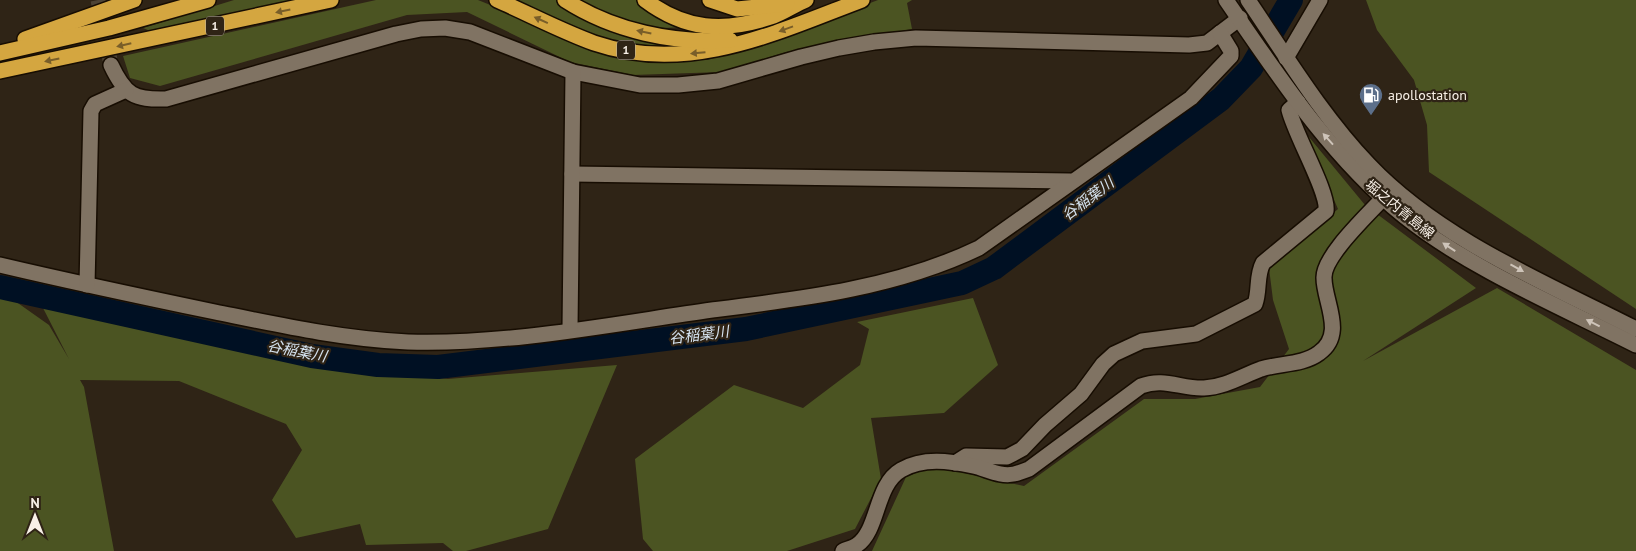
<svg xmlns="http://www.w3.org/2000/svg" width="1636" height="551" font-family="'PT Sans','Noto Sans JP',sans-serif">
<rect width="100%" height="100%" fill="#2f2416"/>
<!-- green -->
<g fill="#4b5422">
<polygon points="234,0 307,0 155,33 143,28"/>
<polygon points="376,0 478,0 589,45 645,60 707,60 763,44 878,0 912,0 907,3 912,29 786,52 722,72 633,75 570,62 467,12 407,15 160,86 130,78 123,56"/>
<polygon points="508,0 556,0 606,26 667,41 685,50 621,45 567,26"/>
<polygon points="574,0 639,0 655,16 683,27 645,29"/>
<polygon points="1366,0 1636,0 1636,309 1429,172 1427,125 1414,80 1377,30"/>
<polygon points="1304,131 1365,205 1476,288 1363,361 1497,288 1636,370 1636,551 872,551 906,477 933,466 1024,486 1144,399 1195,399 1260,387 1289,349 1273,300 1269,268 1338,209"/>
<polygon points="0,297 15,301 49,325 69,359 43,308 316,365 448,379 617,365 548,529 466,551 453,551 443,543 366,545 360,524 296,538 272,500 302,450 286,424 179,381 80,380 84,387 114,551 0,551"/>
<polygon points="973,298 998,365 944,413 871,418 881,479 855,529 787,551 653,551 643,539 635,459 734,385 803,408 860,365 869,329 857,322"/>
</g>
<g fill="none" stroke-linecap="round" stroke-linejoin="round">
<!-- river -->
<polyline stroke="#001023" stroke-width="24" points="0,287 312,356 378,365 438,367 746,329 962,283 994,268 1221,99 1251,68 1291,0"/>
<!-- street-tunnel -->
<polyline stroke="#4d4335" stroke-width="15" stroke-dasharray="15 8" stroke-linecap="butt" points="98,0 111,65"/>
<!-- street casing -->
<g stroke="#170d02" stroke-width="18">
<g id="street">
<polyline points="1286,58 1320,0"/>
<path d="M111 65C125 95 134 100 166 99L396 34 421 29 445 28 470 32 573 72 640 85H678L718 81 801 57 839 48 874 42 916 38 1189 45 1207 43 1240 18"/>
<polyline points="572,174 1070,181"/>
<path d="M0 265C72 282 143 297 215 312 279 325 342 339 408 342 508 345 613 324 712 310 802 299 896 288 979 248L1191 98 1231 56V51L1220 33"/>
<polyline points="87,285 91,111 95,104 126,90"/>
<polyline points="570,329 573,72"/>
<path d="M955 463 966 456 1007 457 1022 449 1045 425 1081 394 1103 364 1114 354 1142 341 1196 334 1255 304C1260 290 1256 276 1263 263L1326 211C1329 193 1295 135 1289 110L1298 102"/>
<path d="M843 551C847 549 853 548 857 545 879 530 875 485 901 470 923 457 950 461 973 466 987 469 1000 477 1014 474 1019 473 1024 471 1029 469L1141 386C1164 377 1181 389 1204 388 1225 387 1242 376 1261 369 1280 363 1303 365 1319 353 1346 334 1324 302 1324 278 1323 256 1369 214 1384 197"/>
</g>
</g>
<!-- secondary casing -->
<g stroke="#170d02" stroke-width="18">
<g id="secondary">
<path d="M1226 0C1279 77 1331 157 1404 216 1469 268 1561 307 1636 345"/>
<path d="M1248 0C1286 56 1322 116 1369 165 1439 239 1546 283 1636 329"/>
</g>
</g>
<!-- highway casing -->
<g stroke="#170d02" stroke-width="18">
<g id="highway">
<path d="M497 0C529 14 561 31 594 43 688 75 775 33 862 0"/>
<path d="M565 0C613 31 674 44 730 40"/>
<path d="M645 0C685 30 723 33 771 17 783 13 794 5 806 0"/>
<polyline points="710,0 737,9 787,4"/>
<polyline points="25,39 134,0"/>
<polyline points="0,53 109,28 208,0"/>
<polyline points="0,71 331,0"/>
</g>
</g>
<!-- street -->
<use href="#street" stroke="#807363" stroke-width="15"/>
<!-- secondary -->
<use href="#secondary" stroke="#807363" stroke-width="15"/>
<!-- highway -->
<use href="#highway" stroke="#d4a640" stroke-width="15"/>
</g>
<!-- one-way arrows -->
<defs><path id="oneway-solid" d="M-6-.8H1V-3.2L6.5 0L1 3.2V.8H-6Z" transform="scale(1.25)"/></defs>
<g fill="#795e29">
<use href="#oneway-solid" transform="translate(283 11) rotate(168)"/>
<use href="#oneway-solid" transform="translate(541 20) rotate(-156)"/>
<use href="#oneway-solid" transform="translate(786 29) rotate(160)"/>
<use href="#oneway-solid" transform="translate(644 32) rotate(-168)"/>
<use href="#oneway-solid" transform="translate(124 45) rotate(167)"/>
<use href="#oneway-solid" transform="translate(698 53) rotate(175)"/>
<use href="#oneway-solid" transform="translate(52 60) rotate(168)"/>
</g>
<g fill="#cec4b9">
<use href="#oneway-solid" transform="translate(1328 139) rotate(-132)"/>
<use href="#oneway-solid" transform="translate(1449 247) rotate(-147)"/>
<use href="#oneway-solid" transform="translate(1517 268) rotate(29)"/>
<use href="#oneway-solid" transform="translate(1593 323) rotate(-153)"/>
</g>
<!-- icons -->
<defs>
<g id="fuel-pin" transform="scale(1.25)"><path d="M0 17L-7.5 6A9.5 9.5 0 1 1 7.5 6Z" fill="#5c6f8a" stroke="#2f2416"/><path d="M-5.5-6h7V0h2V4h1.3V-2.5L3-4.5l.8-.8L6-3V5H2.5V1h-1V6h-7ZM-4.2-4.7v3.2H.2V-4.7Z" fill="#fff"/></g>
</defs>
<g fill-rule="evenodd">
<use href="#fuel-pin" x="1371" y="95"/>
</g>
<g text-anchor="middle" stroke-width="4.5" stroke-linejoin="round" paint-order="stroke">
<!-- shield labels -->
<g fill="#2f2416" stroke="#bcb3a8" stroke-width="1">
<rect x="206" y="16.5" width="18" height="19" rx="4"/>
<rect x="617" y="40.5" width="18" height="19" rx="4"/>
</g>
<g font-size="12" font-weight="bold" fill="#f8f0e7">
<text x="215" y="30">1</text>
<text x="626" y="54">1</text>
</g>
<!-- poi labels -->
<g font-size="14" fill="#f8f0e7" stroke="#2f2416" text-anchor="start">
<text x="1388" y="100">apollostation</text>
</g>
<!-- street labels -->
<g font-size="14" fill="#f8f0e7" stroke="#2f2416">
<text transform="translate(1400 209) rotate(39)" y="5">堀之内青島線</text>
</g>
<!-- water labels -->
<g font-size="15" font-style="italic" fill="#d6e4f1" stroke="#2f2416">
<text transform="translate(1088 199) rotate(-37)" y="5">谷稲葉川</text>
<text transform="translate(699 335) rotate(-7)" y="5">谷稲葉川</text>
<text transform="translate(297 351) rotate(11)" y="5">谷稲葉川</text>
</g>
</g>
<!-- north arrow -->
<g transform="translate(35 516)" stroke="#2f2416" stroke-width="4" paint-order="stroke">
<path d="M0-4L9 19L0 12L-9 19Z" fill="#f8f0e7"/>
<text y="-8" font-size="14" font-weight="bold" text-anchor="middle" fill="#f8f0e7">N</text>
</g>
</svg>
